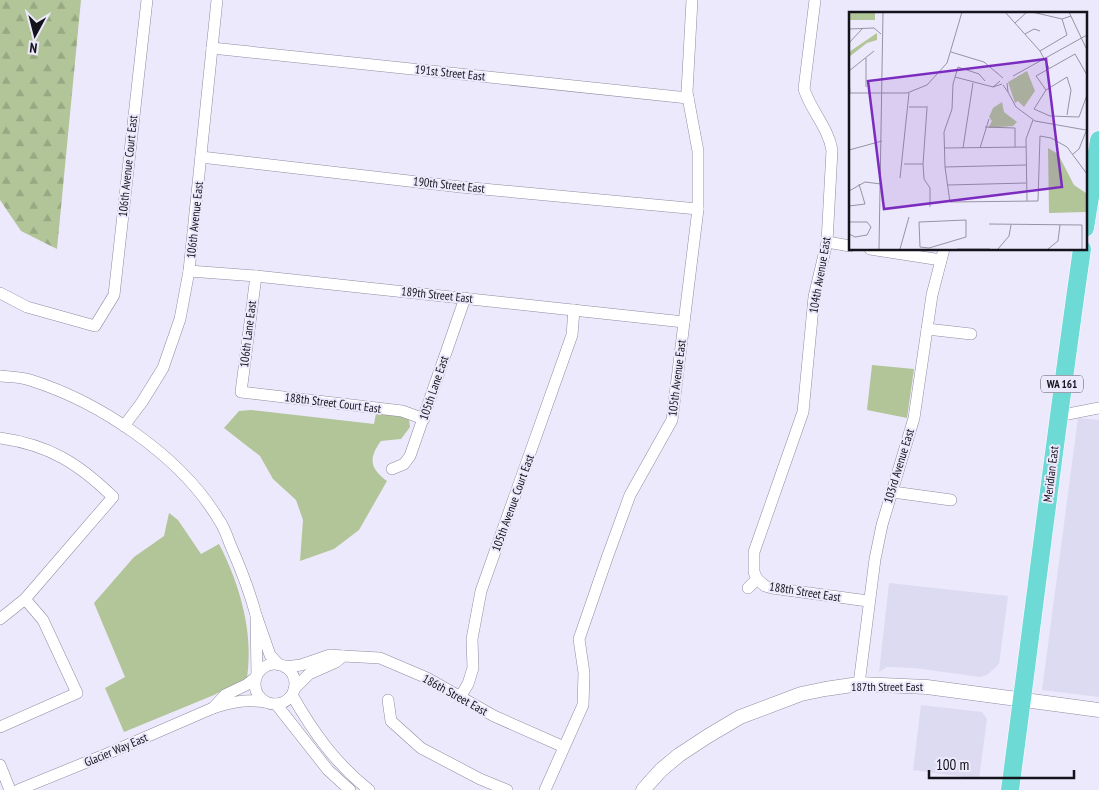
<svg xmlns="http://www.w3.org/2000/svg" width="1099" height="790" font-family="'PT Sans Narrow',sans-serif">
<defs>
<pattern id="forest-firs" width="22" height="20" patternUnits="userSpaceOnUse" patternTransform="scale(1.25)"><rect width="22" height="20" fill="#b2c599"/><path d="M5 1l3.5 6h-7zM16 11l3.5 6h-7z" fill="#98a883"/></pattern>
</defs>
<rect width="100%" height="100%" fill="#ede9fc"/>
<!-- commercial -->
<g fill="#dddbf1">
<polygon points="1078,418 1099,420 1099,697 1042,690"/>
<polygon points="889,583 1008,596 999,664 987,675 980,677 914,668 887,667 879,672"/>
<polygon points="921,705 982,712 987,719 979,779 913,770"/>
</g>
<!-- green -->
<g fill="#b2c599">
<polygon points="872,365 914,369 907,418 867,410"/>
<path d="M251 410 374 424 376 413 405 416 409 419 410 427 401 439 381 441C368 459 370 468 387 481L359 530 334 549 300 561 303 520 296 500 273 479 260 456 224 428 239 411Z"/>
<path d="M169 513 178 520 201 554 219 544C240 584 254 634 247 678 236 687 225 688 214 695L124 732 105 688 125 677 94 603 134 557 164 536Z"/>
</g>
<!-- forest -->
<polygon fill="url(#forest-firs)" points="0,0 81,0 57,249 21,231 0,200"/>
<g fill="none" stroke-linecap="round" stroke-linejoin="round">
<!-- minor casing -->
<g stroke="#908ba1" stroke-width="12">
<g id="minor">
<polyline points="212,48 688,98"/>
<polyline points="201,157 461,187 698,209"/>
<polyline points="827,242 850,246"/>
<polyline points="870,249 941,260"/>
<polyline points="189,271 256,276 684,322"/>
<polyline points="256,276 241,392 402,411 424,419"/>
<polyline points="0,293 27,307 95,326 114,295 147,0"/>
<polyline points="927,329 971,334"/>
<path d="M0 376C10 377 21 377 30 380 100 402 181 456 219 520 224 527 227 536 230 544 241 569 249 589 256 615"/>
<polyline points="1058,416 1099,408"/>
<polyline points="124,426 142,402 163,368 180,319 189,271 217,0"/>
<path d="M0 438C49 445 78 463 113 497L25 599 43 620 77 693 0 727"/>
<polyline points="392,469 404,464 410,456 465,298"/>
<polyline points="893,492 951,500"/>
<path d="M757 579 754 572V552L803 412 814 297 827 242 832 150C828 127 811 111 804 89L815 0"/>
<polyline points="748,588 757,579 765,586 772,588 868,601"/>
<polyline points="0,619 25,599"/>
<polyline points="343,656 380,658 427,678 494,716 564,747"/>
<circle cx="275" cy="684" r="20"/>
<polyline points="285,667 301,665 330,655 343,656 336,662 309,674 294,689"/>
<polyline points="257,675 256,615 270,655 279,665"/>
<path d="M255 678 246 685 225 695 213 708C231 702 246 699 265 702"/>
<polyline points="859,684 875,559 882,525 914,418 932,295 944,249"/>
<path d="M292 695C313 732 336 764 369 790"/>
<polyline points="460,697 468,684 473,668 472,639 481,591 572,335 574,310"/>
<polyline points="388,700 391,721 421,748 480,779 507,790"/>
<polyline points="276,704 328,770 350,790"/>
<polyline points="0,765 10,790"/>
<polyline points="18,790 109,753 213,708"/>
<polyline points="545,790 583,705 584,673 579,639 607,558 630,495 672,420 698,209 698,151 687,92 692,0"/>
</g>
</g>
<!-- tertiary casing -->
<g stroke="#908ba1" stroke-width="15">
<polyline id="tertiary" points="643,790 661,770 679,755 708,736 740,717 801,694 825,689 859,684 927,687 1099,710"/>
</g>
<!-- primary casing -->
<g stroke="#fff" stroke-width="19">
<g id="primary">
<polyline points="1085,228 1099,140"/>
<path d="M1010 790C1034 610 1056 429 1082 249"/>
</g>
</g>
<!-- minor -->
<use href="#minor" stroke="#fff" stroke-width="11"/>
<!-- tertiary -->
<use href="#tertiary" stroke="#fff" stroke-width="14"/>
<!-- primary -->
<use href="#primary" stroke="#6ddad6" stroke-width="18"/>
</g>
<g text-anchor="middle" stroke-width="4" stroke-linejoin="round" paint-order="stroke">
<!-- shield labels -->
<rect fill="#ede9fc" stroke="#55525e" stroke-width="1" x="1041" y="375.5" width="42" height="17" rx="4"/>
<g font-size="11" font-weight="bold" fill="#14121a">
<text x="1062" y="388">WA 161</text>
</g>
<!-- street labels -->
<g font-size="12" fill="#14121a" stroke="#ede9fc">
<text transform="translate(450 73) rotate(6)" y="4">191st Street East</text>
<text transform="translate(128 166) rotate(-84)" y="4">106th Avenue Court East</text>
<text transform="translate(449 185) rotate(6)" y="4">190th Street East</text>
<text transform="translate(195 220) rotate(-84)" y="4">106th Avenue East</text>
<text transform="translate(820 275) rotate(-80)" y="4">104th Avenue East</text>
<text transform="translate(437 295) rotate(6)" y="4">189th Street East</text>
<text transform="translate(248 334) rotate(-83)" y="4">106th Lane East</text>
<text transform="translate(677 378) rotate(-83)" y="4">105th Avenue East</text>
<text transform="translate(434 388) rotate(-71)" y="4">105th Lane East</text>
<text transform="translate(333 403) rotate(7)" y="4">188th Street Court East</text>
<text transform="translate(899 466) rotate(-73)" y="4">103rd Avenue East</text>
<text transform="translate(1051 474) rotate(-83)" y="4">Meridian East</text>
<text transform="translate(513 503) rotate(-70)" y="4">105th Avenue Court East</text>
<text transform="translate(805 592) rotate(9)" y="4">188th Street East</text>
<text x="887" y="691">187th Street East</text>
<text transform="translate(455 695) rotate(29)" y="4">186th Street East</text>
<text transform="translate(116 750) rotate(-23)" y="4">Glacier Way East</text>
</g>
</g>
<!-- overview -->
<g transform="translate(849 12)">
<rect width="238" height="238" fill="#ede9fc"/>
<path d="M28 21V28L18 31 0 45V40ZM178 59 186 79 175 95 169 89 166 91 159 70ZM153 90 155 100 168 110 164 114 139 116 143 109 140 105 144 96Z" fill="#b2c599"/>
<path d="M0 0H26V8H0ZM199 136 209 142 225 173 237 181V200L200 201Z" fill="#b2c599"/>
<path fill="none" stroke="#9693a2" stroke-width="1" d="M156 0 191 39 200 56M183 0 213 7 222 4M220 0 238 38M166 11 178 0M0 17 25 16 32 22M176 22 185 17 191 19M0 31 13 17M191 39 218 23 213 7M102 40 135 50 154 66M17 46V75M0 59 25 39M238 63 226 42 187 64 197 78 185 97 201 104 230 105 238 83M164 64 238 23M106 65 144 75M0 66 1 81M136 69 130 62 109 55 104 72 103 97 95 120 96 155 101 190 189 189 191 124 202 126 218 135 238 162M151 69 144 75 153 72M154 73 159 80 158 71M197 78 218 65 222 78 218 103M159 80 167 95 186 109 237 118M0 81H58L78 73 98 51 113 0M60 95H79M78 96 74 152 75 167 81 176V195M136 115 166 116V135M96 136 177 135M114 136 124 71M131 136 140 107M0 138 33 129M224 142 230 137 238 117M55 152H74M96 155 177 153M51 166 60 81M99 173 177 171M0 179 16 170 32 172M178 189 177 127 184 108M0 194 16 192 10 172M117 208V225L80 236 71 235 70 210ZM0 210H18L22 215 18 223 6 225 0 222M140 212 233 213V237M30 237 34 0M51 237 60 205M108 237H141M149 237 160 224 162 213M199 237 209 229 211 213"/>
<path fill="#7b2cbf" fill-opacity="0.15" stroke="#7b2cbf" stroke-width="2.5" d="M197 47 213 175 35 197 19 69Z"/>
<rect width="238" height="238" fill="none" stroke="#14121a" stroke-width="2.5"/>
</g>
<!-- north arrow -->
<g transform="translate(35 35) rotate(187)" stroke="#ede9fc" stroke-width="4" paint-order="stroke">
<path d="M0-4L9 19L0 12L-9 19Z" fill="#14121a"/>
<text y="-8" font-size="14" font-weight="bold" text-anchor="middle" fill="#14121a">N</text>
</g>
<!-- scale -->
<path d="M929 770v8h145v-8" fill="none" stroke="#14121a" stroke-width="2.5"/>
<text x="936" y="770" font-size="15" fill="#14121a" stroke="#ede9fc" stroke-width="4" paint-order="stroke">100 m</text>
</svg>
